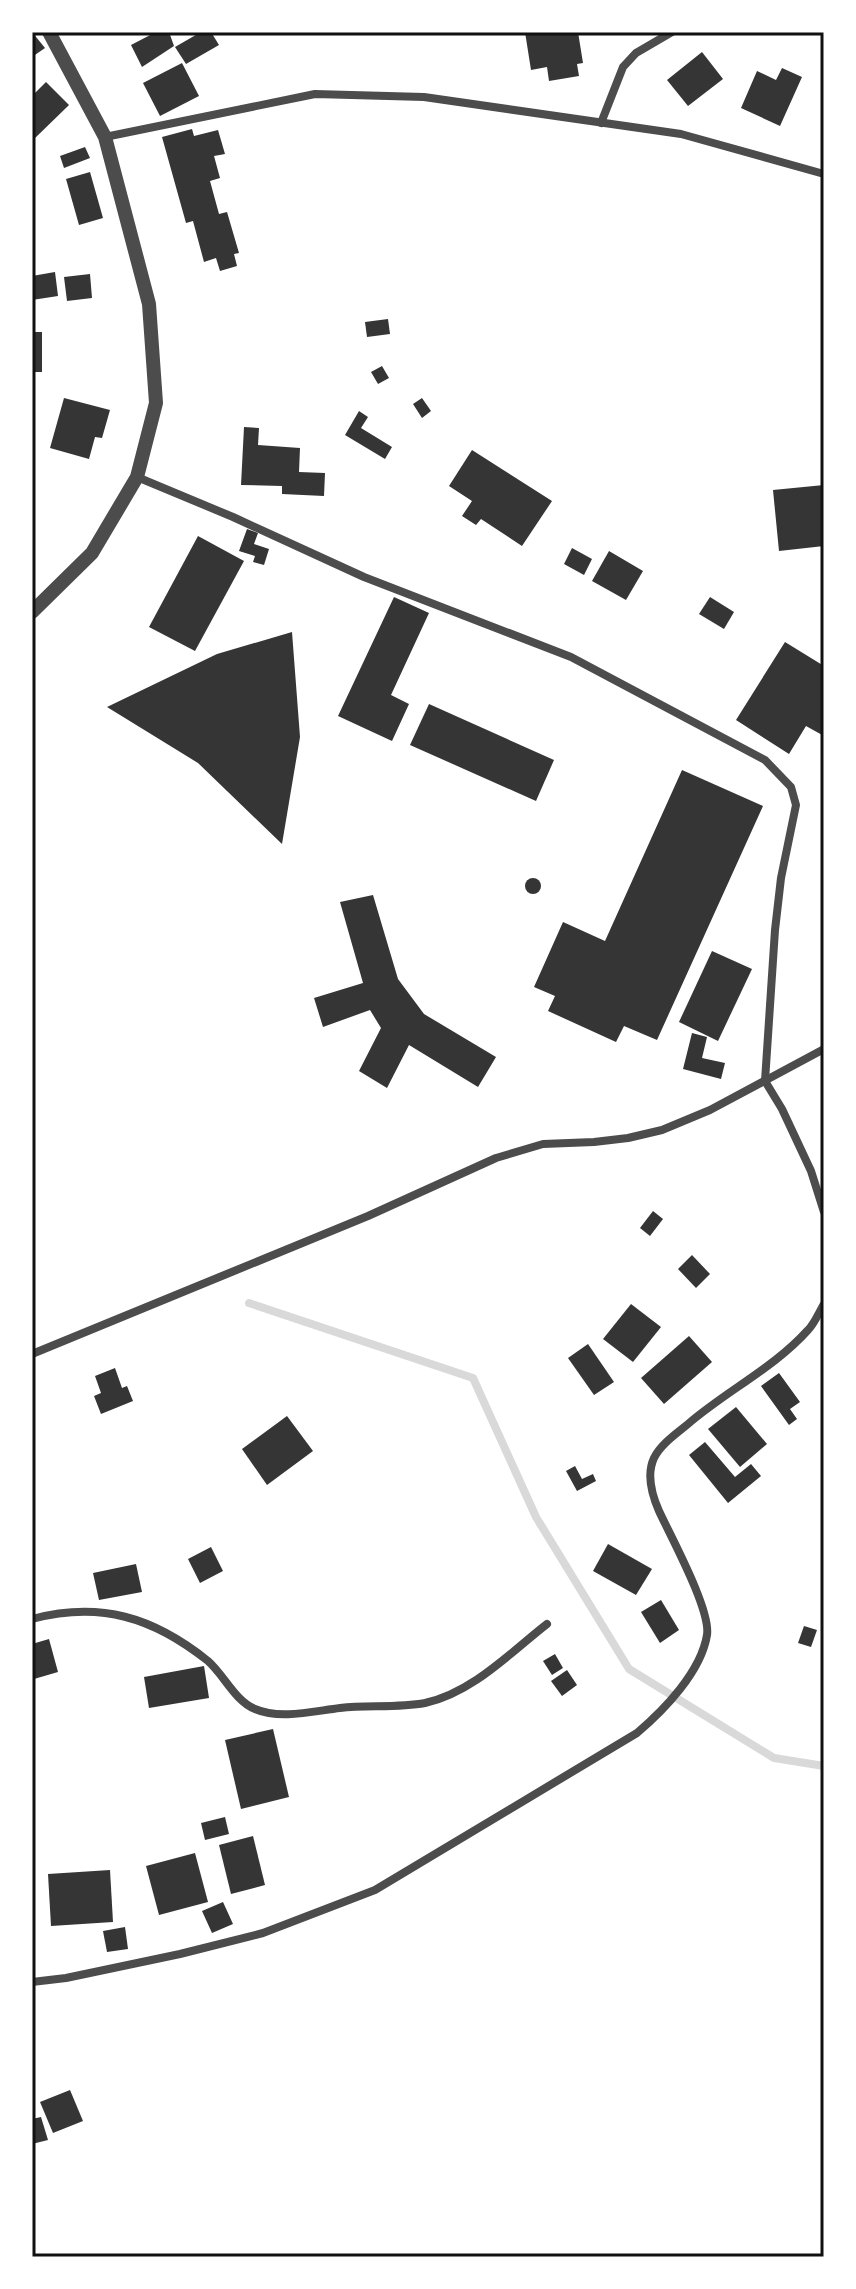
<svg xmlns="http://www.w3.org/2000/svg" width="856" height="2289" font-family="Mulish,sans-serif">
<rect width="100%" height="100%" fill="#fff"/>
<g fill="none" stroke-linecap="round" stroke-linejoin="round">
<!-- stream -->
<polyline stroke="#d9d9d9" stroke-width="8" points="249,1303 473,1378 536,1517 629,1669 774,1758 824,1766"/>
</g>
<!-- building -->
<g fill="#353535">
<polygon points="32,32 45,48 32,57"/>
<polygon points="156,32 169,32 174,46 142,67 131,45"/>
<polygon points="201,32 211,32 219,45 186,64 175,47"/>
<polygon points="525,32 578,32 583,63 577,64 579,76 549,81 547,67 531,70"/>
<polygon points="702,52 723,79 688,106 667,80"/>
<polygon points="182,63 199,96 160,116 143,83"/>
<polygon points="782,68 802,77 780,126 741,108 757,71 776,80"/>
<polygon points="46,82 69,105 32,141 32,96"/>
<polygon points="192,129 194,136 218,130 225,154 214,156 220,178 210,181 219,214 227,212 239,253 234,254 237,266 220,271 216,258 204,262 193,221 186,223 162,137"/>
<polygon points="85,147 90,158 64,168 60,156"/>
<polygon points="90,172 103,218 79,225 66,179"/>
<polygon points="55,272 58,296 32,300 32,276"/>
<polygon points="90,274 92,298 67,301 64,277"/>
<polygon points="388,319 390,334 367,337 365,322"/>
<rect x="32" y="332" width="10" height="40"/>
<polygon points="382,366 389,378 378,384 371,372"/>
<polygon points="64,398 110,410 102,438 95,437 89,459 50,448"/>
<polygon points="422,398 431,411 422,418 413,404"/>
<polygon points="359,411 368,417 361,428 392,447 385,459 345,435"/>
<polygon points="244,427 259,428 258,445 300,448 299,472 325,473 324,496 282,494 282,486 241,485"/>
<polygon points="472,450 552,501 522,546 481,519 476,525 462,516 472,501 449,486"/>
<polygon points="824,485 824,546 779,551 773,490"/>
<polygon points="247,529 258,533 254,544 269,549 264,565 253,562 255,556 239,551"/>
<polygon points="198,536 244,561 195,651 149,627"/>
<polygon points="572,548 592,559 584,575 564,564"/>
<polygon points="609,551 643,571 626,600 592,581"/>
<polygon points="394,597 429,613 391,695 409,704 392,741 338,716"/>
<polygon points="710,597 734,612 724,629 699,614"/>
<polygon points="292,632 300,737 282,844 198,763 107,707 217,654"/>
<polygon points="785,642 824,666 824,736 806,726 789,754 736,720"/>
<polygon points="429,704 554,760 536,801 410,745"/>
<polygon points="682,770 763,806 657,1040 624,1026 616,1042 548,1011 555,996 534,987 563,922 605,941"/>
<circle cx="533" cy="886" r="8"/>
<polygon points="373,895 398,979 424,1014 496,1057 478,1087 409,1045 387,1088 359,1071 381,1028 370,1010 323,1027 314,998 363,983 340,902"/>
<polygon points="712,951 752,969 718,1041 679,1022"/>
<polygon points="692,1033 707,1037 702,1058 725,1063 721,1079 683,1069"/>
<polygon points="653,1211 663,1219 650,1236 640,1228"/>
<polygon points="692,1255 710,1274 696,1288 678,1269"/>
<polygon points="631,1304 661,1327 633,1362 603,1339"/>
<polygon points="689,1336 712,1362 664,1404 641,1378"/>
<polygon points="588,1344 614,1382 594,1395 568,1358"/>
<polygon points="115,1368 122,1388 127,1386 133,1401 101,1414 94,1396 101,1393 95,1376"/>
<polygon points="779,1373 800,1402 790,1409 797,1419 789,1425 761,1386"/>
<polygon points="736,1407 767,1444 740,1467 708,1429"/>
<polygon points="287,1416 313,1451 267,1485 242,1449"/>
<polygon points="705,1442 735,1477 751,1464 761,1476 728,1503 689,1455"/>
<polygon points="575,1466 582,1479 593,1474 596,1481 577,1491 566,1471"/>
<polygon points="608,1544 652,1569 636,1595 593,1571"/>
<polygon points="211,1547 223,1571 200,1583 188,1559"/>
<polygon points="136,1564 142,1592 99,1600 93,1573"/>
<polygon points="661,1600 679,1630 660,1643 641,1612"/>
<polygon points="804,1626 817,1630 811,1647 798,1643"/>
<polygon points="49,1639 58,1672 34,1679 32,1644"/>
<polygon points="555,1654 563,1668 552,1675 543,1661"/>
<polygon points="204,1666 209,1698 149,1708 144,1677"/>
<polygon points="567,1670 577,1685 562,1696 551,1681"/>
<polygon points="273,1729 289,1797 241,1809 225,1740"/>
<polygon points="225,1817 229,1834 205,1840 201,1823"/>
<polygon points="253,1836 265,1885 231,1894 219,1845"/>
<polygon points="195,1853 208,1902 159,1915 146,1866"/>
<polygon points="110,1870 113,1922 51,1926 48,1874"/>
<polygon points="223,1902 233,1924 212,1933 202,1911"/>
<polygon points="125,1927 128,1949 107,1952 103,1931"/>
<polygon points="70,2090 83,2121 53,2133 40,2102"/>
<polygon points="41,2117 48,2140 32,2144 32,2119"/>
</g>
<g fill="none" stroke-linecap="round" stroke-linejoin="round">
<!-- minor -->
<g stroke="#4c4c4c" stroke-width="8">
<polyline points="601,123 623,67 636,53 672,32"/>
<polyline points="105,137 315,94 424,97 681,134 824,174"/>
<polyline points="137,477 233,517 364,577 571,657 765,760 791,787 796,805 781,878 775,930 765,1081 782,1109 811,1171 824,1212"/>
<polyline points="32,1354 368,1216 496,1158 543,1144 594,1142 628,1138 662,1130 710,1110 824,1049"/>
<path d="M32 1619C100 1601 153 1617 208 1661 224 1675 235 1701 255 1709 280 1720 314 1711 340 1708 368 1705 398 1708 425 1703 472 1693 511 1652 547 1624"/>
<path d="M32 1982 66 1978 180 1954 263 1933 375 1890 637 1733C664 1710 701 1672 707 1635 711 1610 671 1537 659 1511 652 1495 646 1475 654 1458 661 1444 676 1434 688 1424 726 1391 774 1368 808 1330 815 1323 819 1312 824 1304"/>
</g>
<!-- tertiary -->
<polyline stroke="#4c4c4c" stroke-width="14" points="32,612 92,553 137,477 156,403 149,304 105,137 49,32"/>
</g>
<!-- border -->
<rect width="856" height="2289" fill="none" stroke="#ffffff" stroke-width="68"/>
<rect x="34" y="34" width="788" height="2221" fill="none" stroke="#111" stroke-width="3"/>
</svg>
